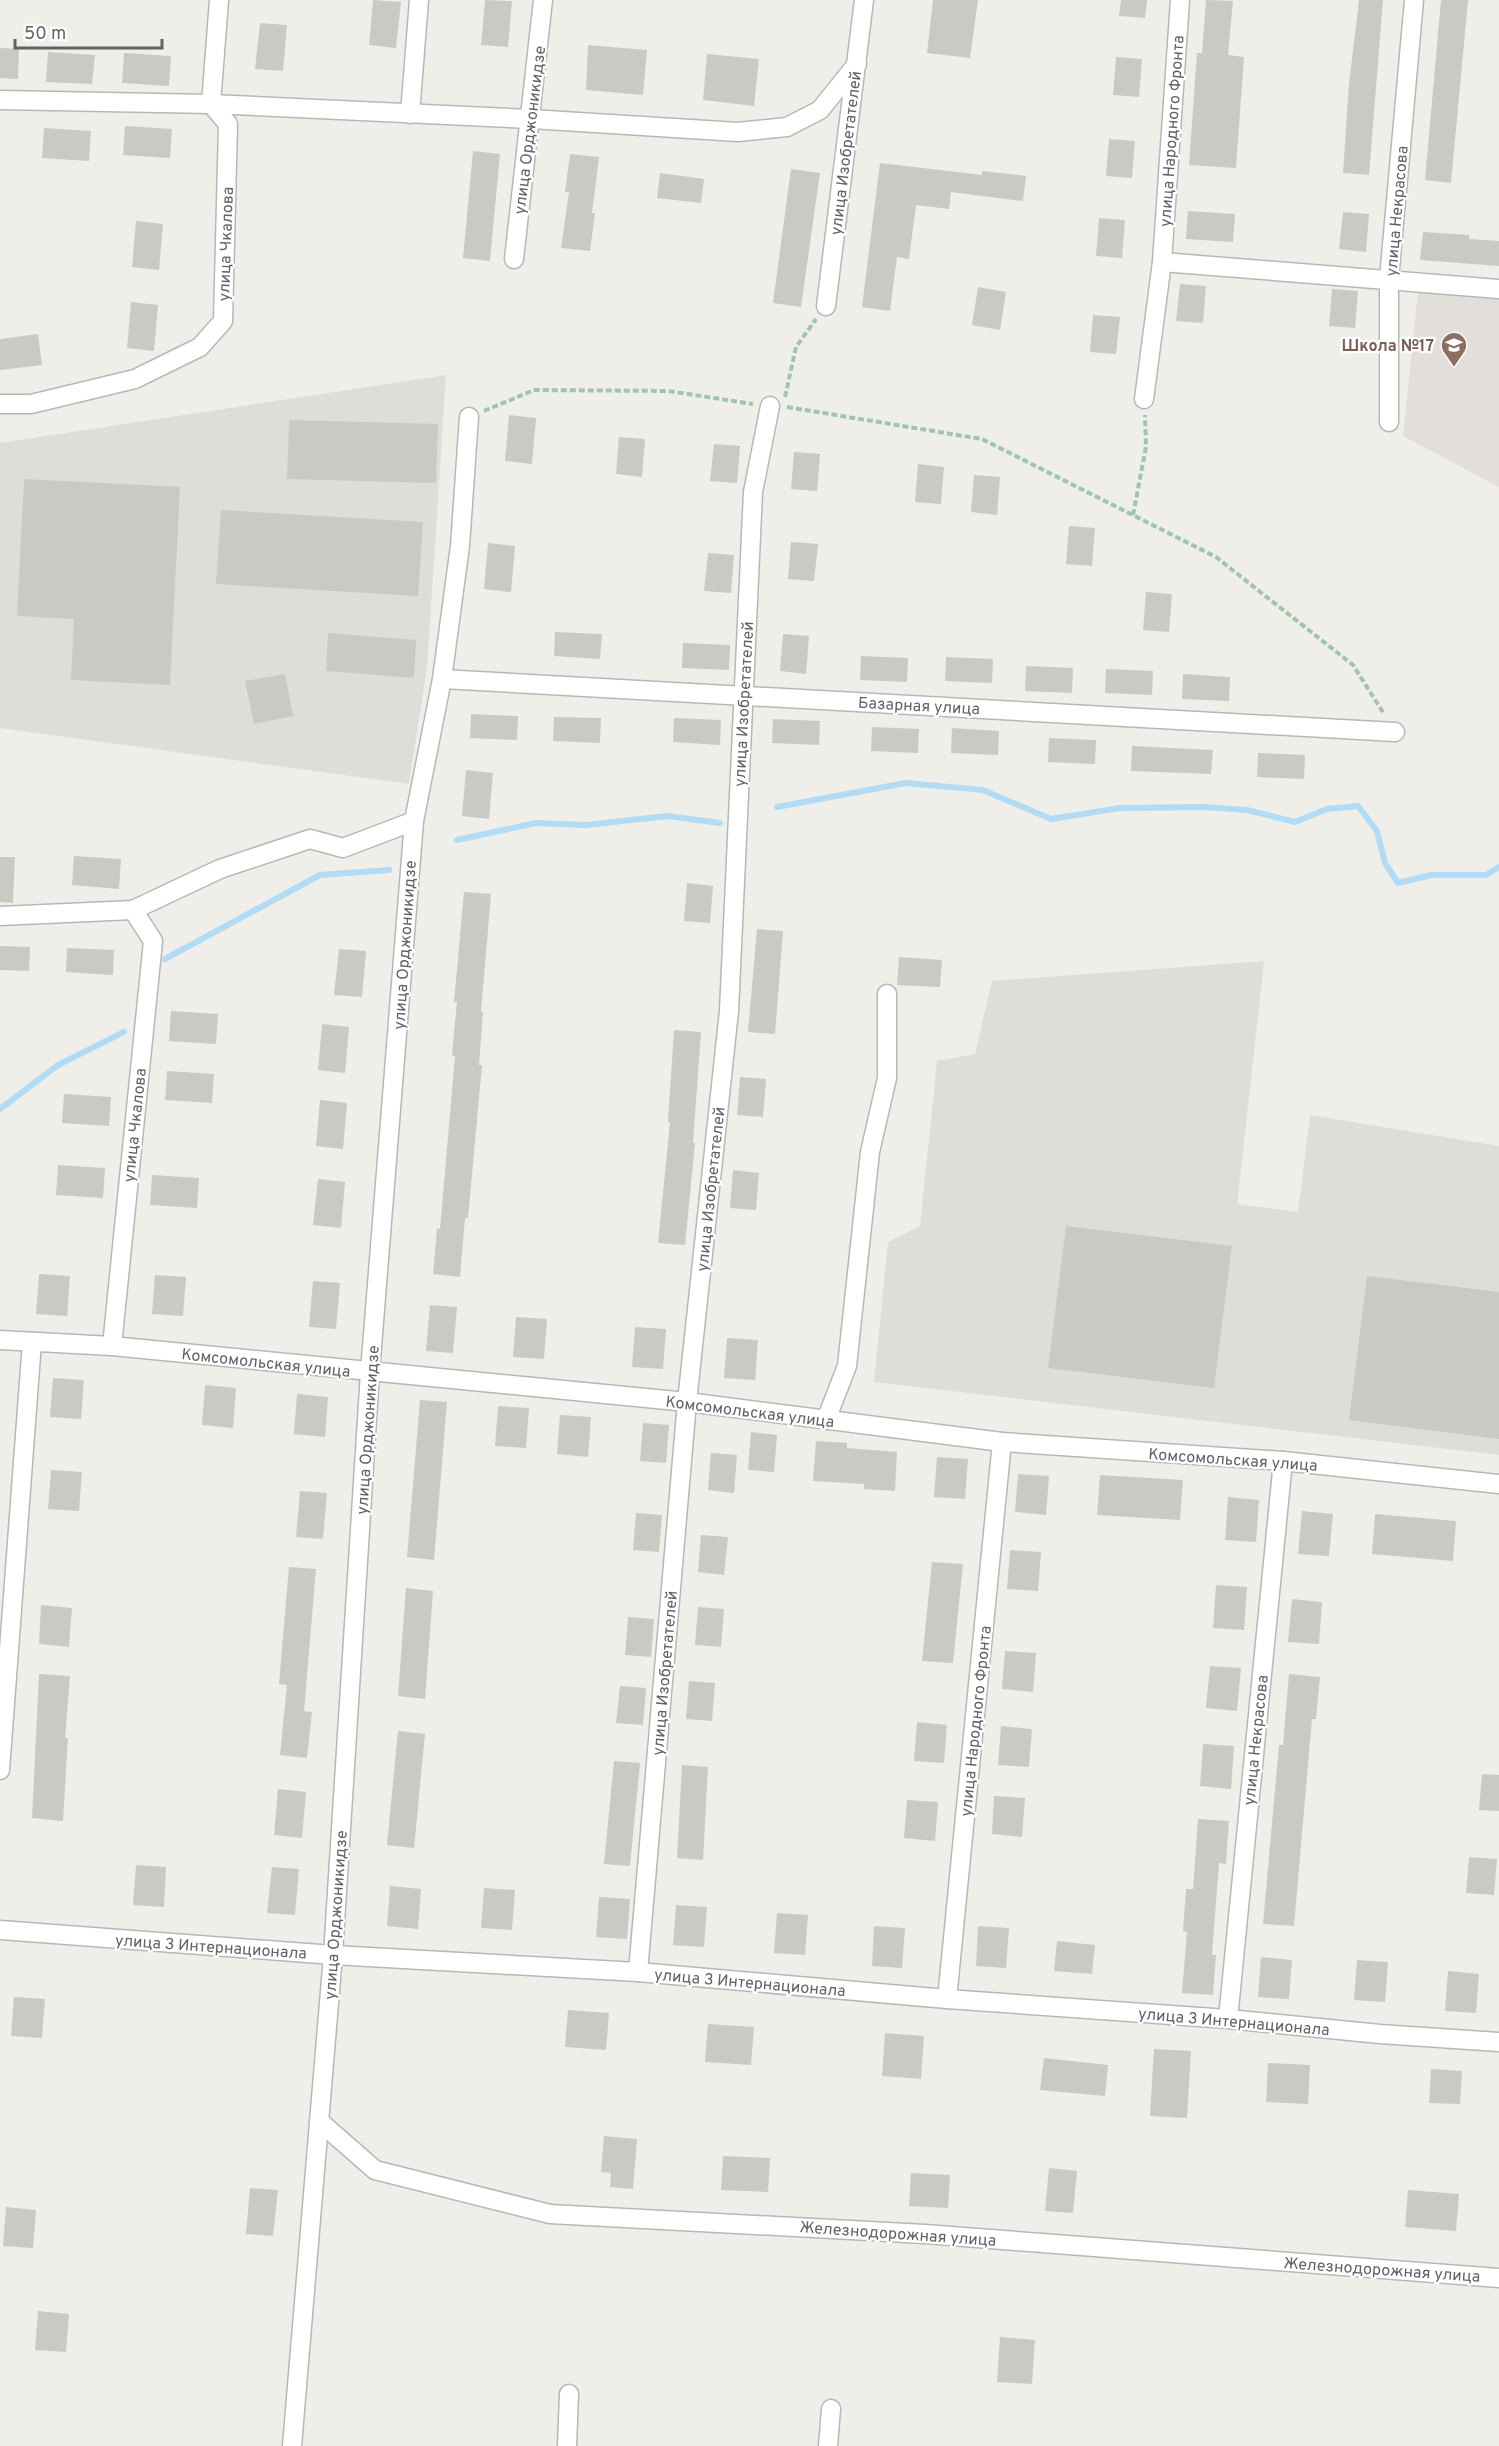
<svg xmlns="http://www.w3.org/2000/svg" width="1499" height="2446" font-family="Overpass,sans-serif">
<rect width="100%" height="100%" fill="#f0eee8"/>
<!-- industrial -->
<g fill="#dfddda">
<polygon points="446,375 427,668 409,784 0,728 0,443"/>
<polygon points="1264,961 1237,1204 1298,1212 1310,1115 1499,1146 1499,1455 874,1382 888,1242 920,1226 937,1061 975,1054 992,981"/>
</g>
<!-- education -->
<polygon fill="#e2dfda" points="1418,292 1499,299 1499,487 1403,436"/>
<g fill="none" stroke-linecap="round" stroke-linejoin="round">
<!-- stream -->
<g stroke="#b2dbf6" stroke-width="6">
<polyline points="777,807 906,783 983,790 1051,819 1120,808 1204,807 1247,810 1295,822 1327,809 1358,806 1377,831 1385,863 1398,883 1431,875 1486,875 1499,867"/>
<polyline points="457,840 536,823 586,825 667,816 720,823"/>
<polyline points="165,959 320,875 389,870"/>
<polyline points="0,1109 58,1065 124,1032"/>
</g>
</g>
<!-- building -->
<g fill="#cbc9c4">
<polygon points="373,0 401,2 396,48 369,45"/>
<polygon points="485,0 512,1 508,47 481,45"/>
<polygon points="933,0 978,0 970,58 927,53"/>
<polygon points="1121,0 1147,0 1145,18 1119,16"/>
<polygon points="1206,0 1233,1 1228,55 1244,57 1236,168 1189,165 1197,53 1202,53"/>
<polygon points="1359,0 1383,0 1369,175 1343,173 1349,84"/>
<polygon points="1441,0 1468,0 1451,183 1425,180"/>
<polygon points="260,23 287,25 283,71 255,69"/>
<polygon points="588,45 647,50 643,95 586,90"/>
<polygon points="0,48 19,49 18,79 0,78"/>
<polygon points="48,52 95,55 92,84 46,82"/>
<polygon points="124,53 171,56 169,86 122,83"/>
<polygon points="707,54 759,59 754,106 703,100"/>
<polygon points="1116,57 1142,59 1139,97 1113,95"/>
<polygon points="125,126 172,129 170,158 123,155"/>
<polygon points="44,128 91,131 89,161 42,158"/>
<polygon points="1109,139 1135,141 1132,178 1106,176"/>
<polygon points="473,151 500,154 490,261 463,258"/>
<polygon points="570,154 599,157 592,213 595,213 590,251 561,248 569,192 565,192"/>
<polygon points="880,163 982,175 982,171 1026,176 1023,201 951,192 949,209 916,205 909,259 897,257 890,311 862,307"/>
<polygon points="791,169 820,173 801,307 773,303"/>
<polygon points="660,173 704,179 701,203 657,198"/>
<polygon points="1188,211 1235,214 1233,242 1186,239"/>
<polygon points="1343,212 1369,214 1366,252 1339,249"/>
<polygon points="1099,218 1125,220 1122,258 1096,256"/>
<polygon points="136,221 163,224 159,270 132,267"/>
<polygon points="1423,232 1469,235 1469,239 1499,241 1499,266 1420,260"/>
<polygon points="1180,284 1206,286 1203,323 1176,321"/>
<polygon points="978,287 1006,292 1000,330 972,325"/>
<polygon points="1332,289 1358,291 1355,328 1329,326"/>
<polygon points="131,302 158,305 154,351 127,348"/>
<polygon points="1093,315 1120,317 1116,354 1090,352"/>
<polygon points="38,334 42,365 0,370 0,339"/>
<polygon points="509,415 536,418 532,464 505,461"/>
<polygon points="289,420 438,424 436,483 287,479"/>
<polygon points="619,437 645,439 642,477 616,474"/>
<polygon points="714,444 740,446 737,483 710,481"/>
<polygon points="794,452 820,454 817,491 791,489"/>
<polygon points="918,464 944,467 941,504 915,502"/>
<polygon points="974,475 1000,477 997,515 971,512"/>
<polygon points="24,479 180,487 170,685 71,680 74,619 17,616"/>
<polygon points="221,510 423,522 418,596 216,584"/>
<polygon points="1069,526 1095,528 1092,566 1066,564"/>
<polygon points="791,542 818,544 814,581 788,579"/>
<polygon points="488,543 515,546 511,592 484,589"/>
<polygon points="708,553 734,555 731,593 704,591"/>
<polygon points="1146,592 1172,594 1169,632 1143,630"/>
<polygon points="555,632 602,634 600,659 554,656"/>
<polygon points="328,633 416,640 414,678 326,671"/>
<polygon points="783,634 809,636 806,674 780,671"/>
<polygon points="683,643 730,645 729,670 682,668"/>
<polygon points="861,656 908,658 907,682 860,680"/>
<polygon points="946,657 993,659 992,683 945,681"/>
<polygon points="1026,666 1073,668 1072,693 1025,691"/>
<polygon points="1106,669 1153,671 1152,695 1105,693"/>
<polygon points="285,674 293,716 254,724 245,681"/>
<polygon points="1183,674 1230,677 1229,701 1182,699"/>
<polygon points="471,714 518,716 517,740 470,738"/>
<polygon points="554,717 601,718 600,743 553,741"/>
<polygon points="674,718 721,720 720,745 673,742"/>
<polygon points="773,719 820,721 819,745 772,743"/>
<polygon points="872,727 919,729 918,753 871,751"/>
<polygon points="952,728 999,731 998,755 951,753"/>
<polygon points="1049,738 1096,740 1095,764 1048,762"/>
<polygon points="1132,746 1213,750 1211,774 1131,771"/>
<polygon points="1258,753 1305,755 1304,779 1257,777"/>
<polygon points="466,770 493,773 489,819 462,816"/>
<polygon points="74,856 121,859 119,889 72,885"/>
<polygon points="0,857 15,857 13,903 0,902"/>
<polygon points="687,883 713,886 710,923 684,921"/>
<polygon points="464,892 491,894 481,1012 483,1012 479,1065 482,1065 468,1218 465,1218 460,1277 433,1274 437,1228 440,1229 455,1056 452,1055 457,1002 454,1002"/>
<polygon points="757,929 783,931 775,1034 748,1032"/>
<polygon points="0,946 30,947 29,971 0,970"/>
<polygon points="67,948 114,950 113,975 66,972"/>
<polygon points="339,949 366,951 362,997 334,995"/>
<polygon points="899,957 942,960 940,987 897,985"/>
<polygon points="171,1011 218,1014 216,1044 169,1041"/>
<polygon points="322,1024 349,1027 345,1073 318,1070"/>
<polygon points="674,1030 701,1032 693,1143 695,1143 685,1245 658,1243 670,1122 668,1122"/>
<polygon points="167,1071 214,1074 212,1103 165,1100"/>
<polygon points="740,1077 766,1079 763,1117 737,1115"/>
<polygon points="64,1094 111,1097 109,1126 62,1123"/>
<polygon points="320,1100 347,1103 343,1149 316,1146"/>
<polygon points="58,1165 105,1168 103,1198 56,1195"/>
<polygon points="733,1170 759,1173 756,1210 730,1208"/>
<polygon points="152,1175 199,1178 197,1208 150,1205"/>
<polygon points="318,1179 345,1182 341,1228 313,1225"/>
<polygon points="1066,1226 1232,1246 1214,1388 1048,1368"/>
<polygon points="39,1274 70,1276 67,1316 36,1314"/>
<polygon points="155,1275 186,1277 183,1316 152,1314"/>
<polygon points="1367,1276 1499,1292 1499,1439 1349,1420"/>
<polygon points="313,1281 340,1283 336,1329 309,1327"/>
<polygon points="430,1305 457,1307 453,1353 426,1351"/>
<polygon points="516,1317 547,1319 544,1359 513,1357"/>
<polygon points="635,1327 666,1329 663,1369 632,1367"/>
<polygon points="727,1338 758,1340 755,1380 724,1378"/>
<polygon points="53,1378 84,1380 81,1419 50,1417"/>
<polygon points="205,1385 236,1388 233,1428 202,1425"/>
<polygon points="297,1394 328,1397 325,1437 294,1434"/>
<polygon points="420,1400 447,1402 434,1560 407,1557"/>
<polygon points="498,1406 529,1408 526,1448 495,1446"/>
<polygon points="560,1415 591,1417 588,1457 557,1454"/>
<polygon points="643,1423 669,1425 666,1463 640,1461"/>
<polygon points="751,1432 777,1435 774,1472 748,1470"/>
<polygon points="816,1441 847,1443 847,1448 897,1452 895,1491 864,1489 864,1484 813,1481"/>
<polygon points="711,1453 737,1455 734,1493 708,1490"/>
<polygon points="937,1457 968,1459 965,1499 934,1497"/>
<polygon points="51,1470 82,1472 79,1511 48,1509"/>
<polygon points="1018,1474 1049,1476 1046,1515 1015,1512"/>
<polygon points="1100,1475 1183,1480 1180,1520 1097,1515"/>
<polygon points="300,1491 327,1493 323,1539 296,1537"/>
<polygon points="1228,1497 1259,1500 1256,1542 1225,1540"/>
<polygon points="1302,1511 1333,1514 1329,1556 1298,1554"/>
<polygon points="636,1513 662,1515 659,1552 633,1550"/>
<polygon points="1375,1514 1456,1521 1453,1561 1372,1554"/>
<polygon points="701,1535 728,1537 724,1575 698,1572"/>
<polygon points="1010,1550 1041,1552 1038,1591 1007,1589"/>
<polygon points="932,1562 963,1564 953,1663 922,1661"/>
<polygon points="289,1567 316,1569 304,1711 312,1712 307,1758 280,1755 287,1685 279,1684"/>
<polygon points="1216,1585 1247,1587 1244,1630 1213,1628"/>
<polygon points="406,1588 433,1591 425,1699 398,1696"/>
<polygon points="1292,1599 1322,1602 1319,1644 1288,1642"/>
<polygon points="41,1605 72,1608 69,1647 39,1644"/>
<polygon points="698,1607 724,1609 721,1647 695,1645"/>
<polygon points="628,1617 654,1619 651,1657 625,1655"/>
<polygon points="1005,1651 1036,1653 1033,1692 1002,1689"/>
<polygon points="1210,1666 1241,1668 1237,1711 1206,1708"/>
<polygon points="39,1674 70,1676 65,1738 68,1738 63,1821 32,1818"/>
<polygon points="1289,1674 1320,1677 1316,1719 1312,1719 1294,1926 1263,1924 1279,1745 1283,1745"/>
<polygon points="689,1681 715,1683 712,1721 686,1719"/>
<polygon points="620,1686 646,1688 643,1725 616,1723"/>
<polygon points="917,1722 947,1725 944,1763 914,1761"/>
<polygon points="1001,1726 1032,1729 1029,1767 998,1765"/>
<polygon points="398,1731 425,1734 414,1848 387,1845"/>
<polygon points="1203,1744 1234,1746 1231,1789 1200,1786"/>
<polygon points="614,1761 640,1763 630,1866 604,1864"/>
<polygon points="682,1765 708,1767 703,1860 677,1858"/>
<polygon points="1482,1774 1499,1775 1499,1811 1479,1810"/>
<polygon points="278,1789 306,1792 302,1838 274,1835"/>
<polygon points="994,1796 1025,1798 1022,1837 992,1834"/>
<polygon points="907,1800 938,1802 935,1841 904,1838"/>
<polygon points="1198,1819 1229,1821 1226,1864 1219,1863 1212,1955 1216,1955 1213,1995 1182,1993 1187,1932 1183,1931 1186,1889 1193,1889"/>
<polygon points="1469,1857 1497,1859 1494,1895 1466,1893"/>
<polygon points="136,1865 166,1867 164,1907 133,1905"/>
<polygon points="272,1867 299,1869 295,1915 267,1913"/>
<polygon points="390,1886 421,1889 418,1929 387,1926"/>
<polygon points="484,1888 515,1890 512,1930 481,1928"/>
<polygon points="599,1897 630,1899 627,1939 596,1937"/>
<polygon points="676,1905 707,1907 704,1947 673,1945"/>
<polygon points="777,1913 808,1915 805,1955 774,1953"/>
<polygon points="874,1926 905,1928 902,1968 872,1966"/>
<polygon points="978,1926 1009,1928 1006,1968 976,1966"/>
<polygon points="1057,1941 1095,1945 1092,1974 1054,1971"/>
<polygon points="1261,1957 1292,1960 1289,1999 1258,1997"/>
<polygon points="1357,1960 1388,1962 1385,2002 1354,2000"/>
<polygon points="1448,1971 1479,1974 1476,2013 1445,2011"/>
<polygon points="14,1997 45,1999 42,2038 11,2036"/>
<polygon points="568,2010 609,2013 606,2050 565,2047"/>
<polygon points="708,2024 754,2027 751,2065 705,2062"/>
<polygon points="885,2033 924,2036 921,2079 882,2076"/>
<polygon points="1154,2049 1191,2051 1187,2118 1150,2116"/>
<polygon points="1044,2058 1108,2065 1105,2096 1040,2090"/>
<polygon points="1268,2063 1310,2065 1308,2104 1266,2102"/>
<polygon points="1431,2069 1462,2071 1460,2104 1429,2103"/>
<polygon points="604,2136 637,2139 633,2189 610,2187 611,2173 601,2172"/>
<polygon points="723,2156 770,2158 768,2192 721,2190"/>
<polygon points="1049,2168 1077,2171 1073,2213 1045,2211"/>
<polygon points="911,2173 950,2175 948,2208 909,2206"/>
<polygon points="250,2188 278,2190 273,2236 246,2234"/>
<polygon points="1408,2190 1459,2194 1456,2231 1405,2227"/>
<polygon points="6,2207 36,2210 33,2248 3,2246"/>
<polygon points="38,2311 69,2314 66,2352 35,2350"/>
<polygon points="1000,2337 1035,2340 1032,2384 997,2382"/>
</g>
<g fill="none" stroke-linecap="round" stroke-linejoin="round">
<!-- street casing -->
<g stroke="#b5b8bb" stroke-width="21">
<g id="street">
<polyline points="0,100 211,104 531,119 738,132 787,127 820,110 857,64"/>
<polyline points="410,114 419,0"/>
<polyline points="514,259 543,0"/>
<polyline points="1162,262 1499,289"/>
<polyline points="826,306 864,0"/>
<polyline points="1144,399 1162,262 1180,0"/>
<polyline points="0,404 31,404 135,379 200,347 223,321 228,124 211,104 219,0"/>
<polyline points="1389,422 1389,279 1414,0"/>
<polyline points="442,679 1395,732"/>
<polyline points="0,916 133,910 220,869 310,839 343,848 414,821"/>
<polyline points="0,1340 112,1346 687,1402 1002,1442 1283,1461 1499,1484"/>
<polyline points="112,1346 153,941 133,910"/>
<polyline points="826,1420 847,1366 870,1152 887,1078 887,994"/>
<polyline points="0,1770 32,1342"/>
<polyline points="0,1930 333,1955 638,1972 947,1999 1228,2019 1380,2034 1499,2042"/>
<polyline points="638,1972 687,1402 729,1011 753,492 770,406"/>
<polyline points="947,1999 1002,1442"/>
<polyline points="1228,2019 1283,1461"/>
<polyline points="319,2121 375,2170 550,2214 925,2234 1499,2278"/>
<polyline points="292,2446 333,1955 370,1372 414,821 442,679 460,546 469,417"/>
<polyline points="567,2446 569,2394"/>
<polyline points="828,2446 831,2409"/>
</g>
</g>
<!-- path -->
<g stroke="#a1c4aa" stroke-width="4" stroke-dasharray="6 3" stroke-linecap="butt">
<polyline points="785,397 796,347 816,319"/>
<polyline points="787,407 982,439 1216,557 1353,665 1384,714"/>
<polyline points="484,411 534,390 668,391 753,404"/>
<polyline points="1133,515 1146,447 1145,415"/>
</g>
<!-- street -->
<use href="#street" stroke="#fff" stroke-width="18"/>
</g>
<!-- icons -->
<defs>
<g id="school-pin" transform="scale(1.35)"><path d="M0 17L-7.5 6A9.5 9.5 0 1 1 7.5 6Z" fill="#8d6e63" stroke="#fff"/><path d="M0-5L7-2L0 1L-7-2ZM-4 1L0 2.5L4 1V4Q0 6-4 4Z" fill="#fff"/></g>
</defs>
<g fill-rule="evenodd">
<use href="#school-pin" x="1454" y="345"/>
</g>
<g text-anchor="middle" stroke-width="4.5" stroke-linejoin="round" paint-order="stroke">
<!-- street labels -->
<g font-size="16" fill="#5f6366" stroke="#fff">
<text transform="translate(529 130) rotate(-83)" y="6">улица Орджоникидзе</text>
<text transform="translate(1171 131) rotate(-86)" y="6">улица Народного Фронта</text>
<text transform="translate(845 153) rotate(-83)" y="6">улица Изобретателей</text>
<text transform="translate(1396 211) rotate(-85)" y="6">улица Некрасова</text>
<text transform="translate(225 244) rotate(-88)" y="6">улица Чкалова</text>
<text transform="translate(743 704) rotate(-87)" y="6">улица Изобретателей</text>
<text transform="translate(919 705) rotate(3)" y="6">Базарная улица</text>
<text transform="translate(404 945) rotate(-86)" y="6">улица Орджоникидзе</text>
<text transform="translate(134 1125) rotate(-84)" y="6">улица Чкалова</text>
<text transform="translate(710 1189) rotate(-84)" y="6">улица Изобретателей</text>
<text transform="translate(266 1362) rotate(6)" y="6">Комсомольская улица</text>
<text transform="translate(750 1411) rotate(7)" y="6">Комсомольская улица</text>
<text transform="translate(367 1430) rotate(-86)" y="6">улица Орджоникидзе</text>
<text transform="translate(1233 1459) rotate(4)" y="6">Комсомольская улица</text>
<text transform="translate(664 1673) rotate(-85)" y="6">улица Изобретателей</text>
<text transform="translate(975 1721) rotate(-84)" y="6">улица Народного Фронта</text>
<text transform="translate(1255 1740) rotate(-84)" y="6">улица Некрасова</text>
<text transform="translate(335 1915) rotate(-86)" y="6">улица Орджоникидзе</text>
<text transform="translate(211 1946) rotate(4)" y="6">улица 3 Интернационала</text>
<text transform="translate(750 1982) rotate(5)" y="6">улица 3 Интернационала</text>
<text transform="translate(1234 2021) rotate(5)" y="6">улица 3 Интернационала</text>
<text transform="translate(898 2233) rotate(4)" y="6">Железнодорожная улица</text>
<text transform="translate(1382 2269) rotate(4)" y="6">Железнодорожная улица</text>
</g>
<!-- education labels -->
<g font-size="16" font-weight="bold" fill="#785e54" stroke="#fff" text-anchor="end">
<text x="1434" y="351">Школа №17</text>
</g>
</g>
<!-- scale -->
<path d="M15 39v9h147v-9" fill="none" stroke="#5f6366" stroke-width="3"/>
<text x="24" y="39" font-size="18" fill="#5f6366" stroke="#ffffff" stroke-width="4.5" paint-order="stroke">50 m</text>
</svg>
